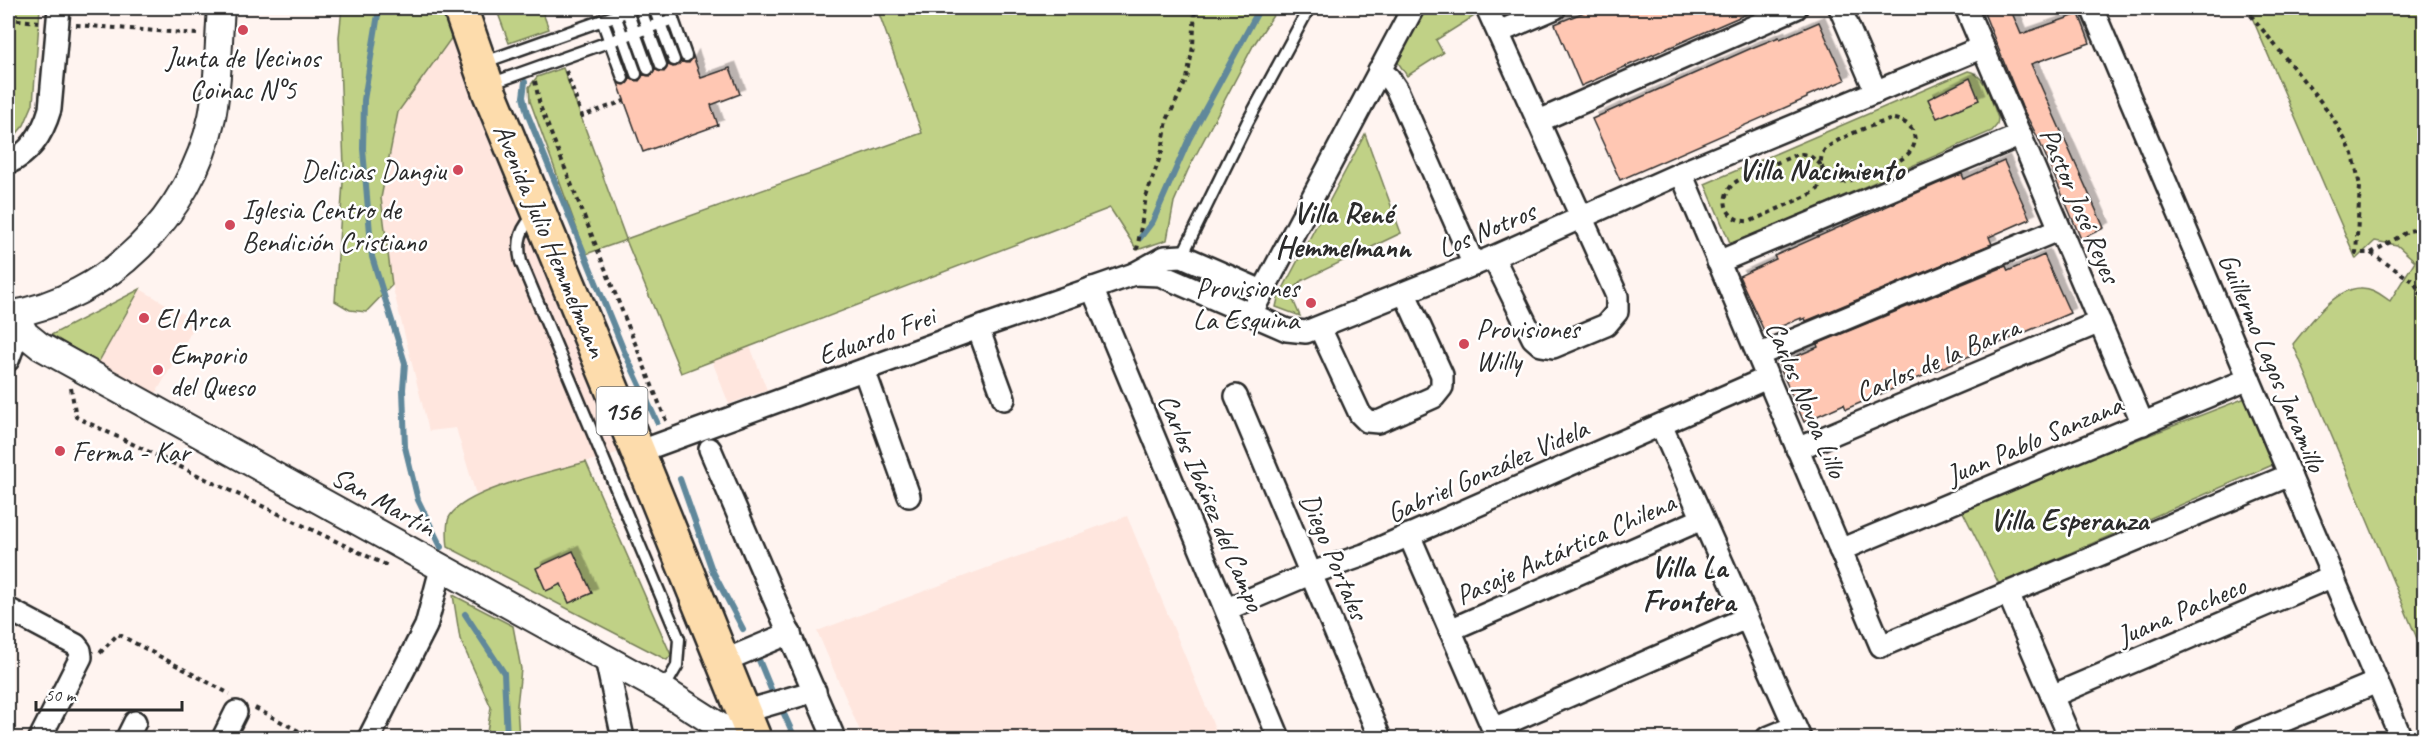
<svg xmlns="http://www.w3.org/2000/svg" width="2432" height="746" font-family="Caveat,sans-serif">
<defs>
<filter id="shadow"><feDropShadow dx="5.5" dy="-5.5" stdDeviation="0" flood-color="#0004"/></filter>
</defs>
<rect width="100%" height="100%" fill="#fff4f0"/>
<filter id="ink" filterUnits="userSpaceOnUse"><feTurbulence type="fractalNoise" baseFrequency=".0167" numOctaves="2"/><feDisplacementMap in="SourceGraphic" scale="12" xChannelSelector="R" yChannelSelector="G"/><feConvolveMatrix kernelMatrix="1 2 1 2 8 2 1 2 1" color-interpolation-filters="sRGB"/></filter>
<g filter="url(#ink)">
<!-- built -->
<g fill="#ffe6de">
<polygon points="455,33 630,449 476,495 456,428 429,431 392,285 381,198 398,112"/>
<polygon points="140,289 197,322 155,395 98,363"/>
<polygon points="750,346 767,390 729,404 712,361"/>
<polygon points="1127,516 1219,738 863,738 817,631"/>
</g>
<!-- green -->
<g fill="#c0d186" stroke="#767e58" stroke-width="1.5">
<polygon points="11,8 40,8 33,104 24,125 8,144 8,13"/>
<polygon points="342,8 442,8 455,33 398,112 381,198 392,285 366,312 350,310 335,301 344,167 339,37"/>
<polygon points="496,8 541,8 549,29 509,43"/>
<polygon points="877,8 1278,8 1253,46 1188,170 1174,202 1167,240 1137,250 1110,208 681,373 626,240 586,254 530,101 529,87 537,77 563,68 626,239 922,133"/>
<polygon points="1426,8 1472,8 1476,15 1436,40 1443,53 1407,76 1397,61"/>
<path d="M2248 8H2424V655L2293 344C2309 325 2333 289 2360 288 2372 287 2381 295 2390 301L2415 261 2397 245 2375 241 2356 259Z"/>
<path d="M1968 71C1986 73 1992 104 1998 118L1997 125 1992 131 1731 245 1705 184Z"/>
<polygon points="1365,134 1401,233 1301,281 1290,293 1300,316 1276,307 1278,298"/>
<polygon points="140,289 98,363 51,335"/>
<polygon points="2248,397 2277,463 1999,584 1961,508"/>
<path d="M586 462 671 655 667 660 448 547C447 540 446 521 450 516 467 489 554 471 586 462Z"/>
<polygon points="453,595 513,626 521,669 517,706 519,738 486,738 491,707 460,639"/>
</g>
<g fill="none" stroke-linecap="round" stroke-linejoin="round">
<!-- stream -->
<g stroke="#61889b" stroke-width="6">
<polyline points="379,8 364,100 363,149 372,257 405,363 403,389 405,447 418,500 441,547"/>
<polyline points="525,82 523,97 527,113 624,351 657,422"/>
<polyline points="1140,238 1153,221 1189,139 1260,8"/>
<polyline points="680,479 712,570 743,629"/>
<polyline points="465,614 504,673 507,738"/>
<polyline points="759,660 773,694"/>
<polyline points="784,714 795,738"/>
</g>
</g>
<!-- building -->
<g fill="#ffc7b3" stroke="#2b2b2b" stroke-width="1.5" filter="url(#shadow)">
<polygon points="1594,8 1760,8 1581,86 1555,24"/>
<polygon points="1982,8 2010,8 2021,34 2079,14 2090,43 2031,64 2104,228 2081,239 2038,138 2022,107"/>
<polygon points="1819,22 1845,80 1807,96 1807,98 1620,180 1592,119 1754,47 1779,37 1780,39"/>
<polygon points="693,56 701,78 730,68 740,94 711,105 718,125 643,152 618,83 625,85 630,79 639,81 643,75 651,76 655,70 664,72 668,65 673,67 681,62 689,63"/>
<polygon points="1970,78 1979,100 1937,118 1928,99"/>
<polygon points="2004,161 2030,219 1989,237 1992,244 1806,321 1805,318 1801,320 1801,318 1765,333 1739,276 1776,259 1774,256 1937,184 1962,174 1964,179"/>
<polygon points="2044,255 2070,313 1846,409 1844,404 1804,422 1778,364 1818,347 1817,344 2006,266 2008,271"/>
<polygon points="573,551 592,593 569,603 561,584 546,591 536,568"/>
</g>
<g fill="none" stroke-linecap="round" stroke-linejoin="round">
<!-- service casing -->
<g stroke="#2b2b2b" stroke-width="15">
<g id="service">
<polyline points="640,8 661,65"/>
<polyline points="654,8 674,60"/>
<polyline points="669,8 686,56"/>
<polyline points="627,11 648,69"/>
<polyline points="615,15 636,74"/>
<polyline points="602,20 623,78"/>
<polyline points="482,63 637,8"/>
<polyline points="490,84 673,19"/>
<path d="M536 214C521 227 516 241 521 262L679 639 677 666 663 690"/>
<polyline points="1182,256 1248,121 1309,8"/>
</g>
</g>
<!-- minor casing -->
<g stroke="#2b2b2b" stroke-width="26">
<g id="minor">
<polyline points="1487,8 1617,296 1617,312 1606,325 1553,347 1541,345 1533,338 1493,257"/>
<polyline points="1840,8 1876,92"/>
<polyline points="1966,8 2143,424"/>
<polyline points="2092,8 2401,738"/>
<polyline points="1499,32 1555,8"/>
<polyline points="1379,70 1389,78 1397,90 1474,265"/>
<polyline points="1539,121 1796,8"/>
<path d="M8 163C31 153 43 133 50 109L59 8"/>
<polyline points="1681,173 1881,646 2290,475"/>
<polyline points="1718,262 2021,135"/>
<polyline points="1134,274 1160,275 1287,330 1306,332 1493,257 1681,173 1983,47"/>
<polyline points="1092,288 1279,738"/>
<polyline points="1256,304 1413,8"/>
<polyline points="978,328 1004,399"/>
<polyline points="1320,328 1360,414 1367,421 1378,422 1434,397 1442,387 1442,375 1405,294"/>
<polyline points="1758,355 2060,229"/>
<polyline points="8,360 18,333 15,315"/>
<polyline points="864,370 909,496"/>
<polyline points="1236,396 1380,738"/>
<polyline points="1661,425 1800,738"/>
<polyline points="710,449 834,738"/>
<polyline points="1797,449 2100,322"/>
<polyline points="638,452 978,328 1134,274 1165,257 1182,256 1262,291"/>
<polyline points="1409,535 1497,738"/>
<polyline points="1840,550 2249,379"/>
<polyline points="2008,593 2070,738"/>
<polyline points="8,609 76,645 80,650 81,657 40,738"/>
<polyline points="1227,609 1312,573 1364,555 1767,378"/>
<polyline points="1450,630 1702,519"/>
<polyline points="606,659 623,738"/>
<polyline points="721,662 790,633"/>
<polyline points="2052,696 2333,576"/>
<polyline points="743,712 815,691"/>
<polyline points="1493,729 1746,618"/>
<polyline points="127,738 135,722"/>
<polyline points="223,738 236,712"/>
<polyline points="369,738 426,626 441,569"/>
<polyline points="1767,738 1794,727"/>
<polyline points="2242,738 2377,682"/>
</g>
</g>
<!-- tertiary casing -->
<g stroke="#2b2b2b" stroke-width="30">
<g id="tertiary">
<polyline points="15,314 25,334 40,346 663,690 738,738"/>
<path d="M8 315C108 299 191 215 212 117 219 81 218 44 221 8"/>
</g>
</g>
<!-- trunk casing -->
<g stroke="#2b2b2b" stroke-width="38">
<polyline id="trunk" points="460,8 490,94 638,452 754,738"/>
</g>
<!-- path -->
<g stroke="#2b2b2b" stroke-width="4" stroke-dasharray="4.5 4.5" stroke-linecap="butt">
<polyline points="2245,8 2330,113 2353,154 2360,186 2356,253 2371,253 2409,231 2424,228"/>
<polyline points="8,19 39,22"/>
<polyline points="76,25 197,34"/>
<polyline points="566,71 582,116 624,101"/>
<polyline points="535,81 540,106 667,423"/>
<path d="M1894 119C1904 121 1912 125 1914 135 1921 160 1874 171 1857 178 1851 180 1846 183 1839 182 1825 180 1816 163 1824 151 1831 140 1881 121 1894 119Z"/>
<path d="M1802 154 1809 155 1820 164 1823 176 1818 189 1813 193 1751 221C1741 222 1732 219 1727 209 1723 200 1727 189 1734 183 1752 171 1776 164 1795 155Z"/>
<polyline points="1137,250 1146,197 1162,151 1167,120 1187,79 1193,46 1195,8"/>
<polyline points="2371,253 2414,282 2424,300"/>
<polyline points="71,388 76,417 390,567"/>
<polyline points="100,653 118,634 230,694"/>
<polyline points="255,708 312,738"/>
</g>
<!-- service -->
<use href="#service" stroke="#fff" stroke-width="10"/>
<!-- minor -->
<use href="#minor" stroke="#fff" stroke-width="21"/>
<!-- tertiary -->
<use href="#tertiary" stroke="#fff" stroke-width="26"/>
<!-- trunk -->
<use href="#trunk" stroke="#fddcac" stroke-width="33"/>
</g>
</g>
<!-- markers -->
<g fill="#d1495b" stroke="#fff" stroke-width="2">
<circle cx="243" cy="30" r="6"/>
<circle cx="458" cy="170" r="6"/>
<circle cx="230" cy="225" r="6"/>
<circle cx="1311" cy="303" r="6"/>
<circle cx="144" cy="318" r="6"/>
<circle cx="1464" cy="344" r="6"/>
<circle cx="158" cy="370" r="6"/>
<circle cx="60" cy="451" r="6"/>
</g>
<g text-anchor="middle" stroke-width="5" stroke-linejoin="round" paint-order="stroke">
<!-- shield labels -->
<rect fill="#fff" stroke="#6b6b6b" stroke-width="1.5" x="596.5" y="387" width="51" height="48" rx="4.5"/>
<g font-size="27" font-weight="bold" fill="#2b2b2b">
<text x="622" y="420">156</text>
</g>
<!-- poi labels -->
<g font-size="28" fill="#2b2b2b" stroke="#fff" text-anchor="start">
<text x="243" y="67" text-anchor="middle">Junta de Vecinos<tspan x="243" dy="32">Coinac N°5</tspan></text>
<text x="446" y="180" text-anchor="end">Delicias Dangiu</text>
<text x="242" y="219">Iglesia Centro de<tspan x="242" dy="32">Bendición Cristiano</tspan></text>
<text x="1299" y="297" text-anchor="end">Provisiones<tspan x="1299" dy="32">La Esquina</tspan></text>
<text x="156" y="328">El Arca</text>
<text x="1476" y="338">Provisiones<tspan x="1476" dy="32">Willy</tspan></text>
<text x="170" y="364">Emporio<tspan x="170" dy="32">del Queso</tspan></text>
<text x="72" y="461">Ferma - Kar</text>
</g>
<!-- street labels -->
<g font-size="28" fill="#2b2b2b" stroke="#fff">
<text transform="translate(2081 205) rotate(67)" y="10">Pastor José Reyes</text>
<text transform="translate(1486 229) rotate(-23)" y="10">Los Notros</text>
<text transform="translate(551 240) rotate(67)" y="10">Avenida Julio Hemmelmann</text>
<text transform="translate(876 335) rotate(-20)" y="10">Eduardo Frei</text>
<text transform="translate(1937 359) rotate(-23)" y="10">Carlos de la Barra</text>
<text transform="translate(2273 362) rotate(67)" y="10">Guillermo Lagos Jaramillo</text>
<text transform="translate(1807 399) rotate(67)" y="10">Carlos Novoa Lillo</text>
<text transform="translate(2034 439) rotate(-23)" y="10">Juan Pablo Sanzana</text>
<text transform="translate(1487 470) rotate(-24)" y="10">Gabriel González Videla</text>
<text transform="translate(384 501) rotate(29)" y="10">San Martín</text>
<text transform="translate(1212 502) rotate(67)" y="10">Carlos Ibáñez del Campo</text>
<text transform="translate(1565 548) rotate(-24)" y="10">Pasaje Antártica Chilena</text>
<text transform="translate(1335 556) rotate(67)" y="10">Diego Portales</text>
<text transform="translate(2181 610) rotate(-23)" y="10">Juana Pacheco</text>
</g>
<!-- neighbourhood labels -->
<g font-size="30" font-weight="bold" fill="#2b2b2b" stroke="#fff">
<text x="1821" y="180">Villa Nacimiento</text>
<text x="1343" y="223">Villa René<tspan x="1343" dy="34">Hemmelmann</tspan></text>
<text x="2069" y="530">Villa Esperanza</text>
<text x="1689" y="577">Villa La<tspan x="1689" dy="34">Frontera</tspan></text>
</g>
</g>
<!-- margin -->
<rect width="2432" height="746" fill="none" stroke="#fff" stroke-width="30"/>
<rect x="15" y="15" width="2402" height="716" fill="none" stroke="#2b2b2b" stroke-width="2" filter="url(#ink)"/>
<!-- scale -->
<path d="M36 701v9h146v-9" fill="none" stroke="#2b2b2b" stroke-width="3"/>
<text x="45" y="701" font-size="18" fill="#2b2b2b" stroke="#ffffff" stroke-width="4.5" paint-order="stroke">50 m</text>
</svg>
